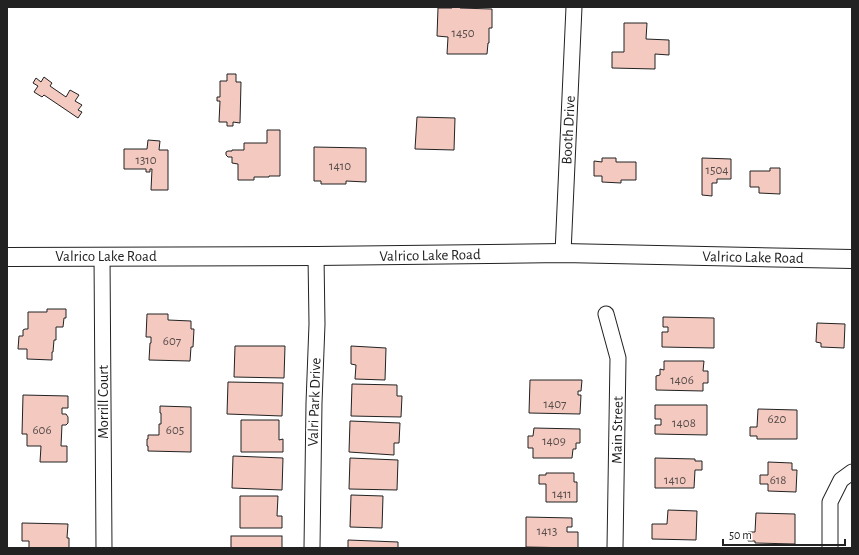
<svg xmlns="http://www.w3.org/2000/svg" width="859" height="555" font-family="'Alegreya Sans',sans-serif">
<rect width="100%" height="100%" fill="#fff"/>
<!-- building -->
<g fill="#f3c9c0" stroke="#222">
<polygon points="453,7 459,7 460,8 492,9 492,28 489,28 489,43 488,43 487,54 447,54 448,37 437,36 438,8 452,8"/>
<polygon points="624,23 647,23 646,39 669,40 669,55 655,54 655,69 612,68 612,52 624,52"/>
<polygon points="227,74 236,74 236,82 241,82 240,123 233,122 233,126 227,126 227,122 219,122 220,101 217,101 217,97 220,97 220,81 227,81"/>
<polygon points="44,77 52,83 50,86 66,97 70,90 79,95 75,101 82,105 78,110 82,112 78,118 44,95 42,97 34,92 38,86 33,83 36,78 41,82"/>
<polygon points="417,117 455,118 454,150 415,149"/>
<polygon points="267,130 280,130 280,176 269,176 269,177 254,177 254,180 238,180 238,164 232,163 232,157 228,157 226,155 226,152 228,151 232,151 232,150 244,150 244,143 267,143"/>
<polygon points="148,140 160,141 159,150 168,150 168,190 151,190 152,169 150,169 150,172 146,172 146,169 124,169 124,149 147,149"/>
<polygon points="314,147 366,148 366,182 346,181 346,184 321,184 321,181 314,181"/>
<polygon points="602,158 616,158 616,162 636,162 636,180 621,180 621,183 602,182 602,176 594,176 594,161 602,162"/>
<polygon points="702,158 731,159 731,179 717,179 717,183 712,183 712,196 702,195"/>
<polygon points="770,168 780,168 780,194 759,193 759,187 750,187 750,171 770,171"/>
<polygon points="47,309 66,309 66,318 64,318 63,327 56,327 56,340 54,340 53,352 52,352 52,360 27,359 27,349 18,349 19,336 23,336 23,330 25,329 28,329 28,312 47,312"/>
<polygon points="147,314 168,314 168,320 191,321 191,329 194,329 193,347 191,347 190,361 149,360 150,343 151,343 151,337 146,337"/>
<polygon points="663,317 714,318 714,348 662,347 662,332 668,332 668,327 663,327"/>
<polygon points="817,323 845,324 844,348 821,347 821,343 816,342"/>
<polygon points="235,346 285,346 284,378 234,377"/>
<polygon points="351,346 386,348 385,380 355,379 356,365 351,364"/>
<polygon points="664,361 704,361 703,371 708,371 708,383 703,383 703,391 656,390 656,376 660,375 660,369 664,370"/>
<polygon points="530,380 582,380 581,391 578,391 578,395 581,395 580,414 529,413"/>
<polygon points="228,382 283,383 282,416 227,414"/>
<polygon points="352,384 397,385 397,396 402,396 401,417 351,416"/>
<polygon points="23,395 68,396 68,408 62,408 62,414 66,414 68,417 68,423 66,425 62,425 61,446 67,446 67,462 40,462 41,446 27,446 27,434 22,434"/>
<polygon points="655,405 707,405 707,435 655,434 655,425 661,425 661,419 655,419"/>
<polygon points="160,406 191,407 191,452 148,451 148,446 147,446 147,439 148,439 148,435 159,435 159,424 161,424 161,413 160,413"/>
<polygon points="758,409 797,410 797,439 757,439 757,436 750,436 750,427 757,427"/>
<polygon points="241,420 279,420 279,440 283,439 283,452 241,452"/>
<polygon points="350,421 400,423 399,443 394,443 394,455 349,452"/>
<polygon points="534,428 580,429 580,443 576,443 576,449 573,449 572,458 533,458 533,448 528,448 528,436 533,436"/>
<polygon points="233,456 283,458 282,490 232,488"/>
<polygon points="350,458 398,460 397,490 349,489"/>
<polygon points="655,458 695,459 695,461 702,461 702,470 695,470 694,488 655,488"/>
<polygon points="768,462 792,463 792,470 797,470 796,492 768,491 768,484 760,484 760,475 768,475"/>
<polygon points="546,473 574,473 574,482 577,482 577,502 546,502 546,484 539,484 539,475 546,475"/>
<polygon points="351,495 383,496 382,528 350,527"/>
<polygon points="240,496 278,496 277,516 282,516 282,528 240,528"/>
<polygon points="668,510 697,511 696,540 652,539 652,524 667,524"/>
<polygon points="756,513 795,514 795,544 755,543 755,541 748,541 748,532 755,532"/>
<polygon points="526,517 572,518 572,527 567,527 567,532 578,532 578,548 526,547"/>
<polygon points="22,523 68,524 67,538 69,538 69,548 29,548 29,541 22,541"/>
<rect x="231" y="536" width="51" height="12"/>
<polygon points="348,540 398,542 398,548 348,548"/>
</g>
<g fill="none" stroke-linecap="round" stroke-linejoin="round">
<!-- minor casing -->
<g stroke="#222" stroke-width="17">
<g id="minor">
<polyline points="563,253 574,7"/>
<polyline points="102,256 104,548"/>
<polyline points="606,314 618,358 615,548"/>
<polyline points="312,548 314,403 317,324 316,256"/>
<polyline points="830,548 830,502 841,480 852,472"/>
</g>
</g>
<!-- tertiary casing -->
<g stroke="#222" stroke-width="20">
<polyline id="tertiary" points="7,257 316,256 563,253 852,259"/>
</g>
<!-- minor -->
<use href="#minor" stroke="#fff" stroke-width="15"/>
<!-- tertiary -->
<use href="#tertiary" stroke="#fff" stroke-width="18"/>
</g>
<g text-anchor="middle" stroke-width="3" stroke-linejoin="round" paint-order="stroke">
<!-- number labels -->
<g font-size="13" fill="#564c4a">
<text x="463" y="37">1450</text>
<text x="146" y="164">1310</text>
<text x="340" y="170">1410</text>
<text x="717" y="174">1504</text>
<text x="172" y="345">607</text>
<text x="682" y="384">1406</text>
<text x="555" y="408">1407</text>
<text x="777" y="423">620</text>
<text x="684" y="427">1408</text>
<text x="42" y="434">606</text>
<text x="175" y="434">605</text>
<text x="554" y="445">1409</text>
<text x="675" y="484">1410</text>
<text x="778" y="484">618</text>
<text x="562" y="498">1411</text>
<text x="547" y="535">1413</text>
</g>
<!-- street labels -->
<g font-size="15" fill="#222" stroke="#fff">
<text transform="translate(568 130) rotate(-87)" y="5">Booth Drive</text>
<text transform="translate(430 255) rotate(-1)" y="5">Valrico Lake Road</text>
<text x="106" y="261">Valrico Lake Road</text>
<text transform="translate(753 257) rotate(1)" y="5">Valrico Lake Road</text>
<text transform="translate(103 402) rotate(-90)" y="5">Morrill Court</text>
<text transform="translate(314 402) rotate(-88)" y="5">Valri Park Drive</text>
<text transform="translate(617 430) rotate(-89)" y="5">Main Street</text>
</g>
</g>
<!-- border -->
<rect width="859" height="555" fill="none" stroke="#222222" stroke-width="16"/>
<!-- scale -->
<path d="M723 539v6h122v-6" fill="none" stroke="#222222" stroke-width="2"/>
<text x="729" y="539" font-size="12" fill="#222222" stroke="#ffffff" stroke-width="3" paint-order="stroke">50 m</text>
</svg>
